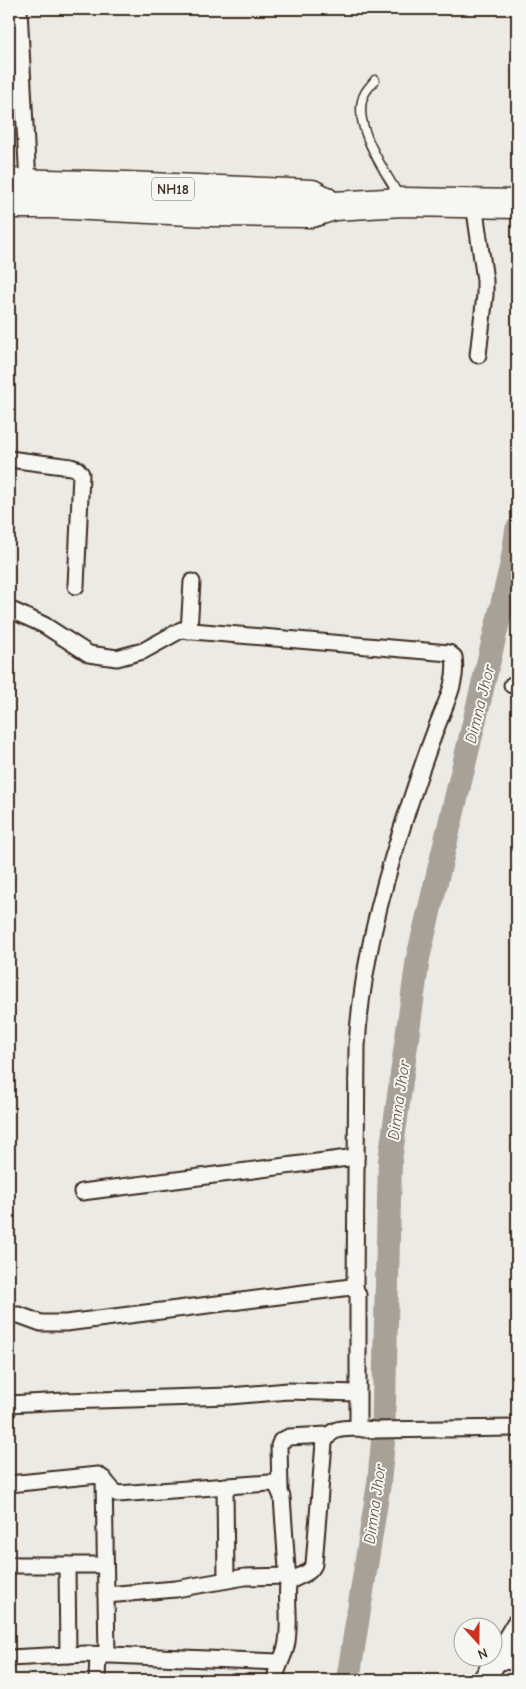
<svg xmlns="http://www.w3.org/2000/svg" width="526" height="1689" font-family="'Comic Neue',sans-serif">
<rect width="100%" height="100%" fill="#ebeae5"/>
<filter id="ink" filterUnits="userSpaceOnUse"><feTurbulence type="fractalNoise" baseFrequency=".02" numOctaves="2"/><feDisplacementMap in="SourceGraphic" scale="10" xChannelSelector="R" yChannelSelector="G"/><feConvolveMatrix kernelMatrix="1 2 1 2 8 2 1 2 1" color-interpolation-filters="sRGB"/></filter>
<g filter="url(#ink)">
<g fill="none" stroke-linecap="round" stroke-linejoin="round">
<!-- river -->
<polyline stroke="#a8a198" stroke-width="24" points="348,1680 379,1483 383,1442 390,1161 418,958 512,563 517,530"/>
<!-- lane casing -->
<g stroke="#3b2a1e" stroke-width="11">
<path id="lane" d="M375 80C372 84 368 88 365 93 349 121 385 171 399 196"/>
</g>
<!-- street casing -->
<g stroke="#3b2a1e" stroke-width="19">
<g id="street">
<polyline points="19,9 28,184"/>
<polyline points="474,204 485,280 485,295 478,355"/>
<polyline points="9,459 71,467 77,469 81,474 76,586"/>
<path d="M9 609 44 625 89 654 117 658 143 651 181 630 449 653 454 657C458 682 445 704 437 726 424 760 412 796 401 831 379 899 361 974 357 1046L355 1288"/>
<polyline points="189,631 192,582"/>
<polyline points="512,685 517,685"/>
<polyline points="82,1192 356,1157"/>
<polyline points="9,1315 19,1315 41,1323 66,1323 351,1287 355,1288 358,1295 358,1427 363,1429 375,1430 517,1428"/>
<polyline points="9,1404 65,1401 230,1396 288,1391 357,1393"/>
<polyline points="104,1479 107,1655"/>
<path d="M9 1484 98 1475C107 1480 109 1489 118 1494L270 1483 277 1485 282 1497 288 1583"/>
<polyline points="225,1486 226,1580"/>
<polyline points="280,1490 279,1446 281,1441 289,1437 327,1435"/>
<polyline points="9,1565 105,1565"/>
<polyline points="67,1565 68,1655"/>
<polyline points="106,1595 176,1589 245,1577 288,1576"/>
<polyline points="9,1658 86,1654 279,1662"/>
<polyline points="495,1662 517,1661"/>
<polyline points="97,1680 98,1655"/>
<path d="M275 1680C276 1668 283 1659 286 1647 291 1626 286 1604 288 1583 297 1575 309 1576 314 1564L324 1443C331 1426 344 1429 360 1428"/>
</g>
</g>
<!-- secondary casing -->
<g stroke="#3b2a1e" stroke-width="25">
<polyline id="secondary" points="484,1680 517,1625"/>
</g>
<!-- highway casing -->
<g stroke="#3b2a1e" stroke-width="31">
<g id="highway">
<polyline points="9,183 126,186 312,194 325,201"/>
<polyline points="9,204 51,204 209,212 312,213 334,206 403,202 517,204"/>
</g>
</g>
<!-- lane -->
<use href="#lane" stroke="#f6f6f2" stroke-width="8"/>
<!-- street -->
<use href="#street" stroke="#f6f6f2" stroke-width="15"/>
<!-- secondary -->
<use href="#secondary" stroke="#f6f6f2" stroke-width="21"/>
<!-- highway -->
<use href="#highway" stroke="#f6f6f2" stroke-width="28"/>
</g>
</g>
<g text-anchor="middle" stroke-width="4" stroke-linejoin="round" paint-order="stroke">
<!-- shield labels -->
<rect fill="#f6f6f2" stroke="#73675e" stroke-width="1" x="152" y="177.5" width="42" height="23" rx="4"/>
<g font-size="14" font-weight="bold" fill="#3b2a1e">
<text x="173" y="194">NH18</text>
</g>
<!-- water labels -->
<g font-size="16" font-style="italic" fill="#615449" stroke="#f6f6f2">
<text transform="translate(479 704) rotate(-76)" y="6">Dimna Jhor</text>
<text transform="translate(398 1100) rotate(-82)" y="6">Dimna Jhor</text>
<text transform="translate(374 1504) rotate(-82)" y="6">Dimna Jhor</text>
</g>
</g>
<!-- margin -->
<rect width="526" height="1689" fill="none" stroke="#f6f6f2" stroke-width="30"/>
<rect x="15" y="15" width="496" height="1659" fill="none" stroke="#3b2a1e" stroke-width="2" filter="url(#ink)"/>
<!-- north arrow -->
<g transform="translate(478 1642) rotate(159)"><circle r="24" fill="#f6f6f2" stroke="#aba49d"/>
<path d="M0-4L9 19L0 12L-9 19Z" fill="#c8321e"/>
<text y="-8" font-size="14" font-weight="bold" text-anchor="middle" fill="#3b2a1e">N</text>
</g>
</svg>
